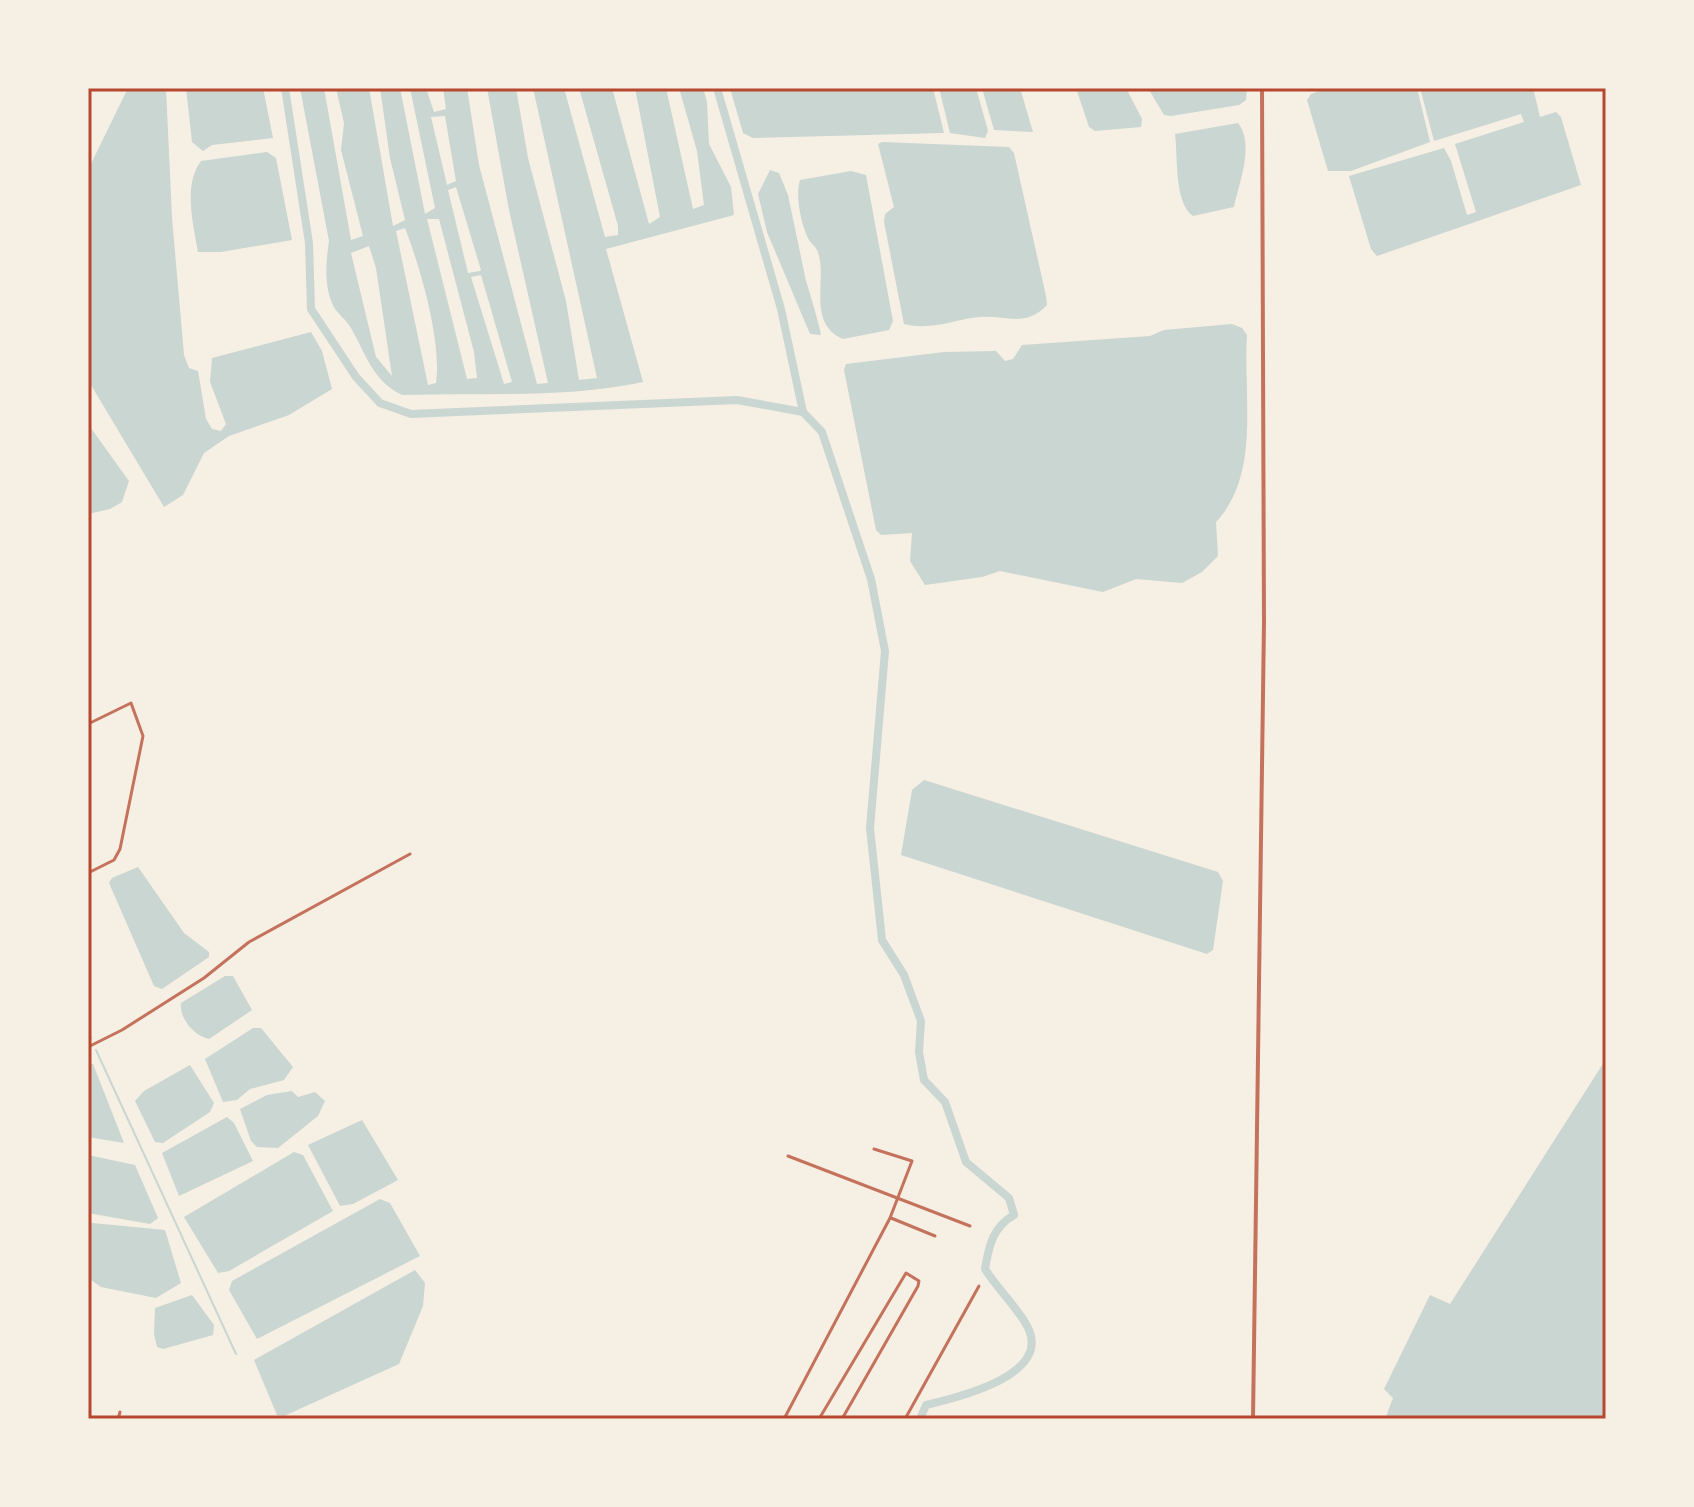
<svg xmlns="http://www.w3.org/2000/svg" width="1694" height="1507" font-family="'IBM Plex Sans',sans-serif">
<rect width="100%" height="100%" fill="#f6efe4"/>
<!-- water -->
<g fill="#c9d6d2" fill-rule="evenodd">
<polygon points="128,88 166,88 172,218 184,355 189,368 198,371 206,419 212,429 221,431 226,424 210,382 212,358 311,332 322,351 332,389 289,415 229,436 204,453 183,495 164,507 88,380 88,170"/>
<polygon points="186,88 263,88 273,138 212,145 203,151 192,142"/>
<path d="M300 88H324L351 240 363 236 341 150 344 123 336 88H369L393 226 405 220 390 158 380 88H400L425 214 435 208 410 88H426L434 112 446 109 443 88H467L479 165 537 384 548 383 509 210 487 88H516L528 158 566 301 579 380 597 378 533 88H564L605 237 618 235V226L579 88H612L649 224 660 217 635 88H666L693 209 704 205 697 151 679 88H703L707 102 709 144 731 187 734 215 606 249 643 382C564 399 482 392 402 395 372 380 367 356 351 328 346 319 335 312 332 303 324 284 326 261 329 241ZM445 116 456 181 447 185 431 117ZM456 187 481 270 480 271 468 273 448 190ZM427 219H439L474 352 477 378 467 379ZM405 228C420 267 442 341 436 383L428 385 396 231ZM369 246 376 268 392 376 376 357 351 253ZM481 275 512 382 504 384 471 277Z"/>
<polygon points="730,88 933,88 944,133 753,138 743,133"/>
<polygon points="939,88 976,88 988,131 985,138 950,133"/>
<polygon points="982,88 1020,88 1033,132 994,130"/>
<polygon points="1076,88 1126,88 1142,119 1141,127 1095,131 1089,127"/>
<polygon points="1148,88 1247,88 1246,100 1239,105 1171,116 1164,115"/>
<polygon points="1327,88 1417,88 1430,142 1351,171 1328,171 1307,100 1311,94"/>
<polygon points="1420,88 1533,88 1540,117 1556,112 1561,117 1581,185 1377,256 1371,249 1349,176 1444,148 1451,161 1467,215 1476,212 1455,144 1524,122 1521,114 1434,141"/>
<path d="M1238 123C1255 144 1239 183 1234 207L1193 216C1174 203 1178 157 1175 134Z"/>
<path d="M882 142 1009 147 1014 153 1046 296 1047 305C1026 328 1005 315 980 317 955 319 932 331 904 324L884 222 885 214 894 207 878 144Z"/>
<path d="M267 152 276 158 292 240 221 252H198C193 223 183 185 201 161Z"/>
<path d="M770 170 779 173 788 195 806 281C808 286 821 331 821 335L810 334 767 232 758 194Z"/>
<path d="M851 171 866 175 893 321 889 330 843 339C805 322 829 277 817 250 815 246 811 243 809 240 801 225 795 196 800 180Z"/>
<path d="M1232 324 1242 328 1247 335C1243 397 1261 474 1216 522L1218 556 1202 572 1182 583 1136 579 1103 592 1000 571 982 577 925 585 910 561 912 533 881 535 876 530 844 370 846 364 944 352 996 351 1005 361 1013 359 1022 345 1150 336 1164 330Z"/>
<polygon points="88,424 129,481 122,502 110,509 88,514"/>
<polygon points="924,780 1218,872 1223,881 1213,950 1207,954 901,855 912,790"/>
<polygon points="138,867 184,933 209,952 209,957 162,989 154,986 109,883 112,878"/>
<path d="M225 976H233L252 1010 209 1039C194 1036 179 1018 181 1003Z"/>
<polygon points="253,1028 261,1028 293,1067 284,1080 250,1089 237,1100 223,1102 205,1059"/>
<polygon points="1606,1059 1606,1419 1385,1419 1393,1398 1384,1389 1430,1295 1450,1304"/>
<polygon points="88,1063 93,1064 124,1143 88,1137"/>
<polygon points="190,1065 214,1103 210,1112 163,1143 155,1142 135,1101 144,1091"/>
<polygon points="292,1091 298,1097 315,1092 325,1101 318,1116 278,1148 257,1147 251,1141 240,1109 267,1095"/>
<polygon points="227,1117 234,1123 253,1161 179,1196 162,1153"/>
<polygon points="362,1120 398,1180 353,1204 340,1206 308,1145"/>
<polygon points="294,1152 303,1155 333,1211 229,1271 218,1273 184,1217"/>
<polygon points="88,1155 135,1165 158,1218 150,1224 88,1213"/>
<polygon points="380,1199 390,1203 420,1256 257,1339 229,1290 232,1281"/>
<polygon points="92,1223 165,1230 181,1283 156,1298 101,1287 91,1280 88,1228"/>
<polygon points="415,1270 425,1283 423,1306 399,1364 284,1416 277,1415 254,1360"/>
<polygon points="192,1295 214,1325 213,1335 163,1349 157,1347 154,1334 155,1308"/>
</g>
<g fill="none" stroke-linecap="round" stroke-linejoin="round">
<!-- stream -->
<g stroke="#c9d6d2" stroke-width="2">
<polyline points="88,1030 91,1038"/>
<polyline points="96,1050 236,1354"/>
</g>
<!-- canal -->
<g stroke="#c9d6d2" stroke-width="8">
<path d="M285 88 309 243 311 309 356 377 380 403 411 414 737 400 803 412 822 432 871 579 885 651 870 828 882 940 904 975 921 1021 919 1052 924 1080 945 1102 966 1162 1009 1198 1014 1215C993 1227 989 1245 985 1269 997 1288 1015 1305 1026 1324 1056 1374 960 1397 926 1405L920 1419"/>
<polyline points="717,88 781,309 803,412"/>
</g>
<!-- minor -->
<g stroke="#c5725c" stroke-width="3">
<polyline points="88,724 131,703 143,736 120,849 114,860 88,873"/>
<polyline points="88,1047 122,1030 204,978 249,942 410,854"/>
<polyline points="788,1156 970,1226"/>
<polyline points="891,1218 935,1236"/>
<polyline points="118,1419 120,1412"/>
<polyline points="784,1419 890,1218 912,1161 874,1149"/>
<polyline points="819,1419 906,1273 919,1281 918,1286 842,1419"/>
<polyline points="905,1419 979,1286"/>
</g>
<!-- tertiary -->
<polyline stroke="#c5725c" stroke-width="4" points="1253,1419 1264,622 1262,88"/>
</g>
<!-- border -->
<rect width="1694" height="1507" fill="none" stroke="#f6efe4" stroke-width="180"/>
<rect x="90" y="90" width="1514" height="1327" fill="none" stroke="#b5482f" stroke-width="3"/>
</svg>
